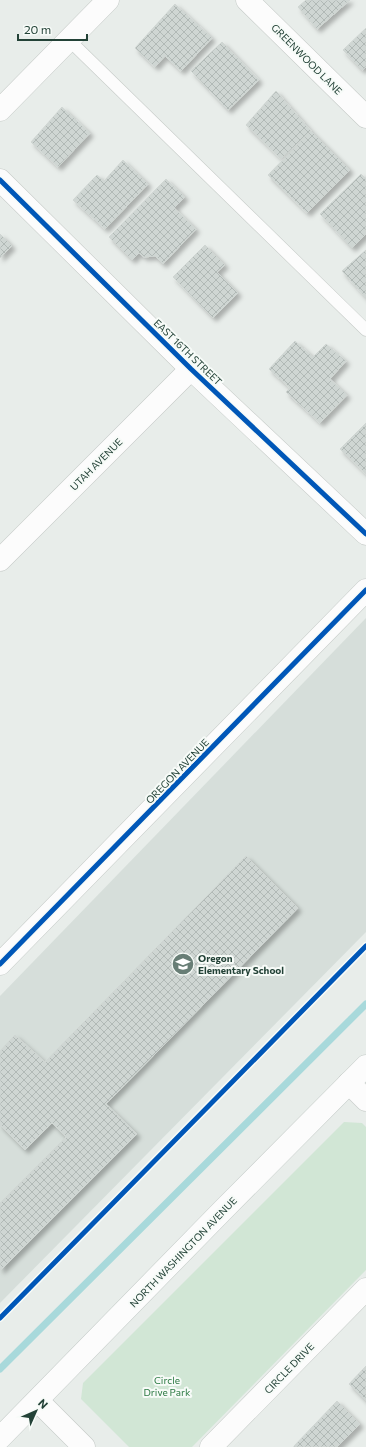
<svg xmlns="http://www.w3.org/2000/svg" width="366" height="1447" font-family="Commissioner,sans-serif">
<defs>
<pattern id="building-cross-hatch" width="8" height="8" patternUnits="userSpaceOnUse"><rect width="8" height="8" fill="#cfd6d3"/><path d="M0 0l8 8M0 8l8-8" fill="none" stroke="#b1b9b6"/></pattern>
<filter id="shadow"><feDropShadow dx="3.5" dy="3.5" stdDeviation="2" flood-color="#0004"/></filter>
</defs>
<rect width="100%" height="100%" fill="#e8edea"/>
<!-- built -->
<polygon fill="#d6deda" points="366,618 366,932 0,1303 0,996"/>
<!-- green -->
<polygon fill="#d1e6d5" points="344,1122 362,1123 366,1127 366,1270 192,1447 129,1447 81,1399 83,1383"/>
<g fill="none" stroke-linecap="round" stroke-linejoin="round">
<!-- stream -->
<polyline stroke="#a8d9db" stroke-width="7" points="0,1369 366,1004"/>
</g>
<!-- building -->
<g fill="url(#building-cross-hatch)" stroke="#d0d6d3" filter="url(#shadow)">
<polygon points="306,0 350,0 317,29 298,7"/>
<polygon points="175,4 212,38 181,71 165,56 155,67 135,48"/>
<polygon points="366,28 366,67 362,70 343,50"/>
<polygon points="222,42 259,80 228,110 191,71"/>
<polygon points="276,91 311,131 281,159 246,125"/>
<polygon points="62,107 90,133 58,167 31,142"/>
<polygon points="311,131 350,170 307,213 268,175"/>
<polygon points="123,160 148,184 105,229 73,200 97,175 104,181"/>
<polygon points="361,174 366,179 366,234 352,248 320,214"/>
<polygon points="166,179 185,197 174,208 196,229 163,264 155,256 144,257 139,253 132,260 109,237"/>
<polygon points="0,234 12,246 0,258"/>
<polygon points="205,245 225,265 217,272 238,293 213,318 173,277"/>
<polygon points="366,250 366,298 342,271"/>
<polygon points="295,341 313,357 326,344 346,361 330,379 347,395 320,423 286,392 290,388 269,369"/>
<polygon points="366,423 366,474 340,449"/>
<polygon points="246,856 298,908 106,1104 137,1134 1,1270 0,1269 0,1203 66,1137 52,1123 25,1150 0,1125 0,1051 15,1035 45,1062"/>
<polygon points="366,1366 366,1401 349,1384"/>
<polygon points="337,1401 360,1424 337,1447 294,1447 294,1446"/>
</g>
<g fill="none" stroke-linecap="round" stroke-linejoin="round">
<!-- service casing -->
<g stroke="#c5cac7" stroke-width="13">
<polyline id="service" points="69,40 366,330"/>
</g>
<!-- minor casing -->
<g stroke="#c5cac7" stroke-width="23">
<g id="minor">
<polyline points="247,0 366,117"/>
<polyline points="0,180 191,369 366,534"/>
<polyline points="0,560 191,369"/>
<polyline points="0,964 366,590"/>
<polyline points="349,1083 366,1100"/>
<polyline points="38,1401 84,1447"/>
<polyline points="211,1447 366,1289"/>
</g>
</g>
<!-- tertiary casing -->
<g stroke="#c5cac7" stroke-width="23">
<polyline id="tertiary" points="0,110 108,0"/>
</g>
<!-- secondary casing -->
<g stroke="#c3cac7" stroke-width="23">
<polyline id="secondary" points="0,1438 222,1211 366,1066"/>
</g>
<!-- service -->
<use href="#service" stroke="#fcfcfc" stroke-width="12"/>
<!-- minor -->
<use href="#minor" stroke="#fcfcfc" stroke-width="22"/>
<!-- tertiary -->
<use href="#tertiary" stroke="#fcfcfc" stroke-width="22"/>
<!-- secondary -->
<use href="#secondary" stroke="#fcfcfc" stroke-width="22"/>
<!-- cycleway casing -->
<g stroke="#f7fbf8" stroke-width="8">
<g id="cycleway">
<polyline points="0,180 191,369 366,534"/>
<polyline points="0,964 366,590"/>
<polyline points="0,1318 366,946"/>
</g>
</g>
<!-- cycleway -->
<use href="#cycleway" stroke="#0057b8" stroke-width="5"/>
</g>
<!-- icons -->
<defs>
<g id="school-disc" transform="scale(1.15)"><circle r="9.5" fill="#687e76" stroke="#f7fbf8"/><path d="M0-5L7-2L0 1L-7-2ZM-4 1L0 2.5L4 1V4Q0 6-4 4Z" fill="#fff"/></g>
</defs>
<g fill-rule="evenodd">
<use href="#school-disc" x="183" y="964"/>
</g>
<g text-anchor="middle" stroke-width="4" stroke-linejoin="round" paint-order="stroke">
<!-- street labels -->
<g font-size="10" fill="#234237" stroke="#f7fbf8">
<text transform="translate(307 59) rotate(45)" y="4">GREENWOOD LANE</text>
<text transform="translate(188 352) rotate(44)" y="4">EAST 16TH STREET</text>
<text transform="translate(96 464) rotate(-45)" y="4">UTAH AVENUE</text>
<text transform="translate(177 771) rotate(-46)" y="4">OREGON AVENUE</text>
<text transform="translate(183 1252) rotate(-46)" y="4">NORTH WASHINGTON AVENUE</text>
<text transform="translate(289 1368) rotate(-46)" y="4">CIRCLE DRIVE</text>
</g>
<!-- poi labels -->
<g font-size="10" font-weight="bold" fill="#234237" stroke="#f7fbf8" text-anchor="start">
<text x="198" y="962">Oregon<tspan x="198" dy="12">Elementary School</tspan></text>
</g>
<!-- park labels -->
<g font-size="10" fill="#2c7a43" stroke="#f7fbf8">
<text x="167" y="1384">Circle<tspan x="167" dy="12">Drive Park</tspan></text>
</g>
</g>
<!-- north arrow -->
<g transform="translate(36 1411) rotate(45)" stroke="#f7fbf8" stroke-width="3" paint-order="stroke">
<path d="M0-3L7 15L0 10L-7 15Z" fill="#234237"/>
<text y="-6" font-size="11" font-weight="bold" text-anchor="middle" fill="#234237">N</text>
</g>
<!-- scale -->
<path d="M18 34v6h69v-6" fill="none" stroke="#234237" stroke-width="2"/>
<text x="24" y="34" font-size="12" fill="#234237" stroke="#f7fbf8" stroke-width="3" paint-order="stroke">20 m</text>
</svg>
